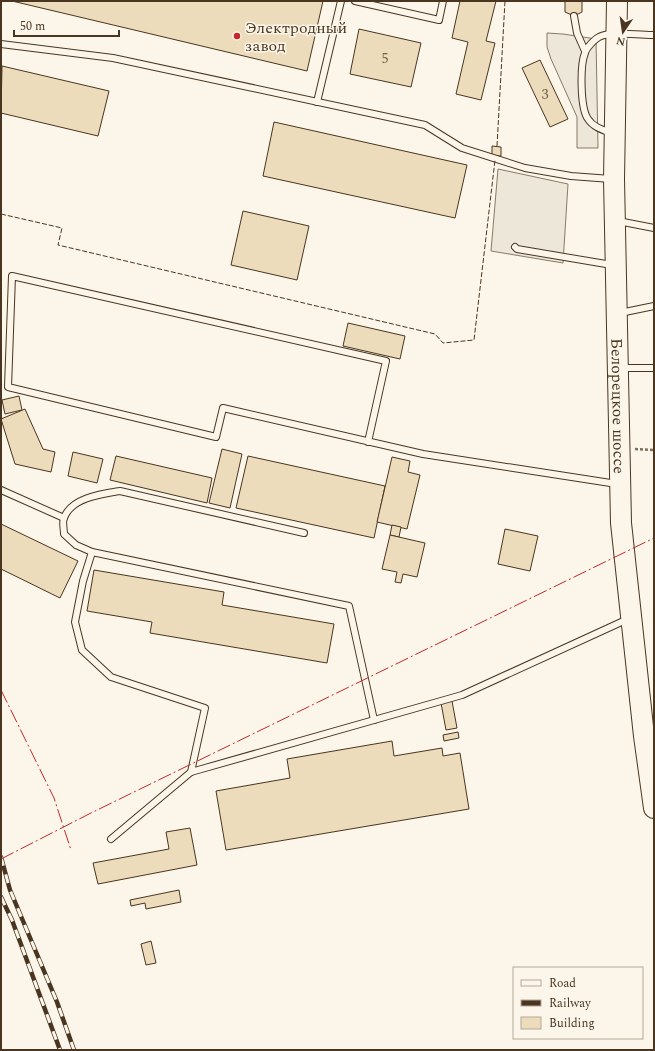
<svg xmlns="http://www.w3.org/2000/svg" width="655" height="1051" font-family="Spectral,serif">
<rect width="100%" height="100%" fill="#fbf6e9"/>
<!-- parking -->
<g fill="#ede7d9" stroke="#887966">
<polygon points="547,33 563,34 596,39 598,148 577,148 577,117 551,59 547,47"/>
<polygon points="498,169 568,184 563,263 491,251"/>
</g>
<!-- building -->
<g fill="#ecdcbc" stroke="#4a3520">
<polygon points="12,1 323,1 307,71"/>
<polygon points="460,1 496,1 486,41 495,43 481,100 456,94 468,42 452,38"/>
<polygon points="565,1 582,1 582,12 574,16 565,12"/>
<polygon points="359,29 421,43 411,87 350,74"/>
<polygon points="540,60 568,119 550,127 522,68"/>
<polygon points="2,66 109,91 98,136 1,113"/>
<polygon points="274,122 467,165 455,218 263,176"/>
<polygon points="492,146 501,147 501,156 492,156"/>
<polygon points="243,211 309,226 297,280 231,265"/>
<polygon points="348,323 405,336 400,359 343,346"/>
<polygon points="19,396 22,410 5,414 2,400"/>
<polygon points="25,409 43,449 55,452 51,472 15,464 1,419"/>
<polygon points="222,449 242,454 230,508 209,503"/>
<polygon points="73,452 103,459 97,483 68,476"/>
<polygon points="116,456 212,478 207,503 110,480"/>
<polygon points="248,456 385,486 374,538 236,508"/>
<polygon points="392,457 410,461 408,472 420,475 407,529 377,522"/>
<polygon points="1,524 78,561 60,598 1,569"/>
<polygon points="392,525 401,527 399,537 390,535"/>
<polygon points="505,529 538,536 530,571 498,564"/>
<polygon points="390,535 425,543 417,577 403,574 401,583 395,582 397,572 382,569"/>
<polygon points="94,570 224,592 222,605 334,624 327,663 150,633 152,622 87,611"/>
<polygon points="452,701 457,728 446,730 441,703"/>
<polygon points="458,732 459,738 444,741 443,735"/>
<polygon points="392,741 394,756 442,748 443,756 460,753 469,809 226,850 216,791 290,778 287,759"/>
<polygon points="190,828 197,865 98,884 93,863 169,849 166,832"/>
<polygon points="179,890 181,902 146,909 145,903 131,906 130,900"/>
<polygon points="151,941 156,963 146,965 141,944"/>
</g>
<g fill="none" stroke-linecap="round" stroke-linejoin="round">
<!-- lane casing -->
<g stroke="#4a3520" stroke-width="8">
<g id="lane">
<polyline points="355,1 439,20 443,1"/>
<polyline points="574,16 577,33 585,51"/>
<polyline points="1,44 113,58 425,125 462,148 525,168 571,176 611,179"/>
<polyline points="317,102 341,1"/>
<path d="M611 133C603 130 593 127 588 119 580 108 580 65 585 53 586 48 595 39 599 37 609 31 641 35 654 35"/>
<polyline points="618,221 654,228"/>
<polyline points="515,247 517,249 612,265"/>
<polyline points="620,313 654,306"/>
<polyline points="620,368 654,368"/>
<polyline points="368,442 386,361 12,276 8,387 216,437 223,408 423,454 617,484"/>
<polyline points="1,490 64,518"/>
<polyline points="92,552 349,606 374,720"/>
<path d="M191 772 205 708 111 677 82 650 75 622 83 581 92 552 76 545 64 534C64 529 62 522 64 518 71 498 101 494 120 491L304 533"/>
<polyline points="111,839 191,772 462,695 628,619"/>
</g>
</g>
<!-- primary casing -->
<g stroke="#4a3520" stroke-width="22">
<g id="primary">
<path id="s1" d="M617 1 614 179 621 523 644 736 654 808"/>
</g>
</g>
<!-- path -->
<polyline stroke="#7f6f5c" stroke-width="2.5" stroke-dasharray="3 2" stroke-linecap="butt" points="635,449 654,450"/>
<!-- lane -->
<use href="#lane" stroke="#fbf6e9" stroke-width="6"/>
<!-- primary -->
<use href="#primary" stroke="#fbf6e9" stroke-width="20"/>
<!-- rail casing -->
<g stroke="#4a3520" stroke-width="4.5">
<g id="rail">
<polyline points="1,857 10,890 57,1002 74,1050"/>
<polyline points="1,897 12,920 60,1050"/>
</g>
</g>
<!-- rail -->
<use href="#rail" stroke="#fbf6e9" stroke-width="3" stroke-dasharray="9" stroke-linecap="butt"/>
<!-- fence -->
<g stroke="#4a3520" stroke-width="1" stroke-dasharray="5 2" stroke-linecap="butt">
<polyline points="497,146 505,1"/>
<polyline points="1,214 62,228 58,245 435,334 443,343 474,340 495,160"/>
</g>
<!-- power -->
<g stroke="#c62828" stroke-width="1" stroke-dasharray="14 3 2 3" stroke-linecap="butt">
<polyline points="1,690 54,798 71,850"/>
<polyline points="1,859 89,814 654,538"/>
</g>
</g>
<!-- markers -->
<circle fill="#c62828" stroke="#fbf6e9" stroke-width="1.5" cx="237" cy="36" r="4"/>
<g text-anchor="middle" stroke-width="3" stroke-linejoin="round" paint-order="stroke">
<!-- number labels -->
<g font-size="14" fill="#725f47">
<text x="385" y="63">5</text>
<text x="545" y="99">3</text>
</g>
<!-- poi labels -->
<g font-size="16" fill="#4a3520" stroke="#fbf6e9" text-anchor="start">
<text x="245" y="33">Электродный<tspan x="245" dy="18">завод</tspan></text>
</g>
<!-- street labels -->
<g font-size="16" fill="#4a3520" stroke="#fbf6e9">
<text dy="6" stroke="none"><textPath href="#s1" startOffset="405">Белорецкое шоссе</textPath></text>
</g>
</g>
<!-- border -->
<rect width="655" height="1051" fill="none" stroke="#4a3520" stroke-width="4"/>
<!-- legend -->
<rect x="513" y="967" width="130" height="72" fill="#fbf6e9" stroke="#b4a999"/>
<rect x="521" y="980" width="20" height="6" fill="#fbf6e9" stroke="#b4a999"/>
<text x="549" y="987" font-size="12" fill="#4a3520">Road</text>
<rect x="521" y="1000" width="20" height="6" fill="#4a3520" stroke="#b4a999"/>
<text x="549" y="1007" font-size="12" fill="#4a3520">Railway</text>
<rect x="521" y="1017" width="20" height="12" fill="#ecdcbc" stroke="#b4a999"/>
<text x="549" y="1027" font-size="12" fill="#4a3520">Building</text>
<!-- north arrow -->
<g transform="translate(623 32) rotate(193)" stroke="#fbf6e9" stroke-width="3" paint-order="stroke">
<path d="M0-3L7 15L0 10L-7 15Z" fill="#4a3520"/>
<text y="-6" font-size="11" font-weight="bold" text-anchor="middle" fill="#4a3520">N</text>
</g>
<!-- scale -->
<path d="M14 30v6h105v-6" fill="none" stroke="#4a3520" stroke-width="2"/>
<text x="20" y="30" font-size="12" fill="#4a3520" stroke="#fbf6e9" stroke-width="3" paint-order="stroke">50 m</text>
</svg>
